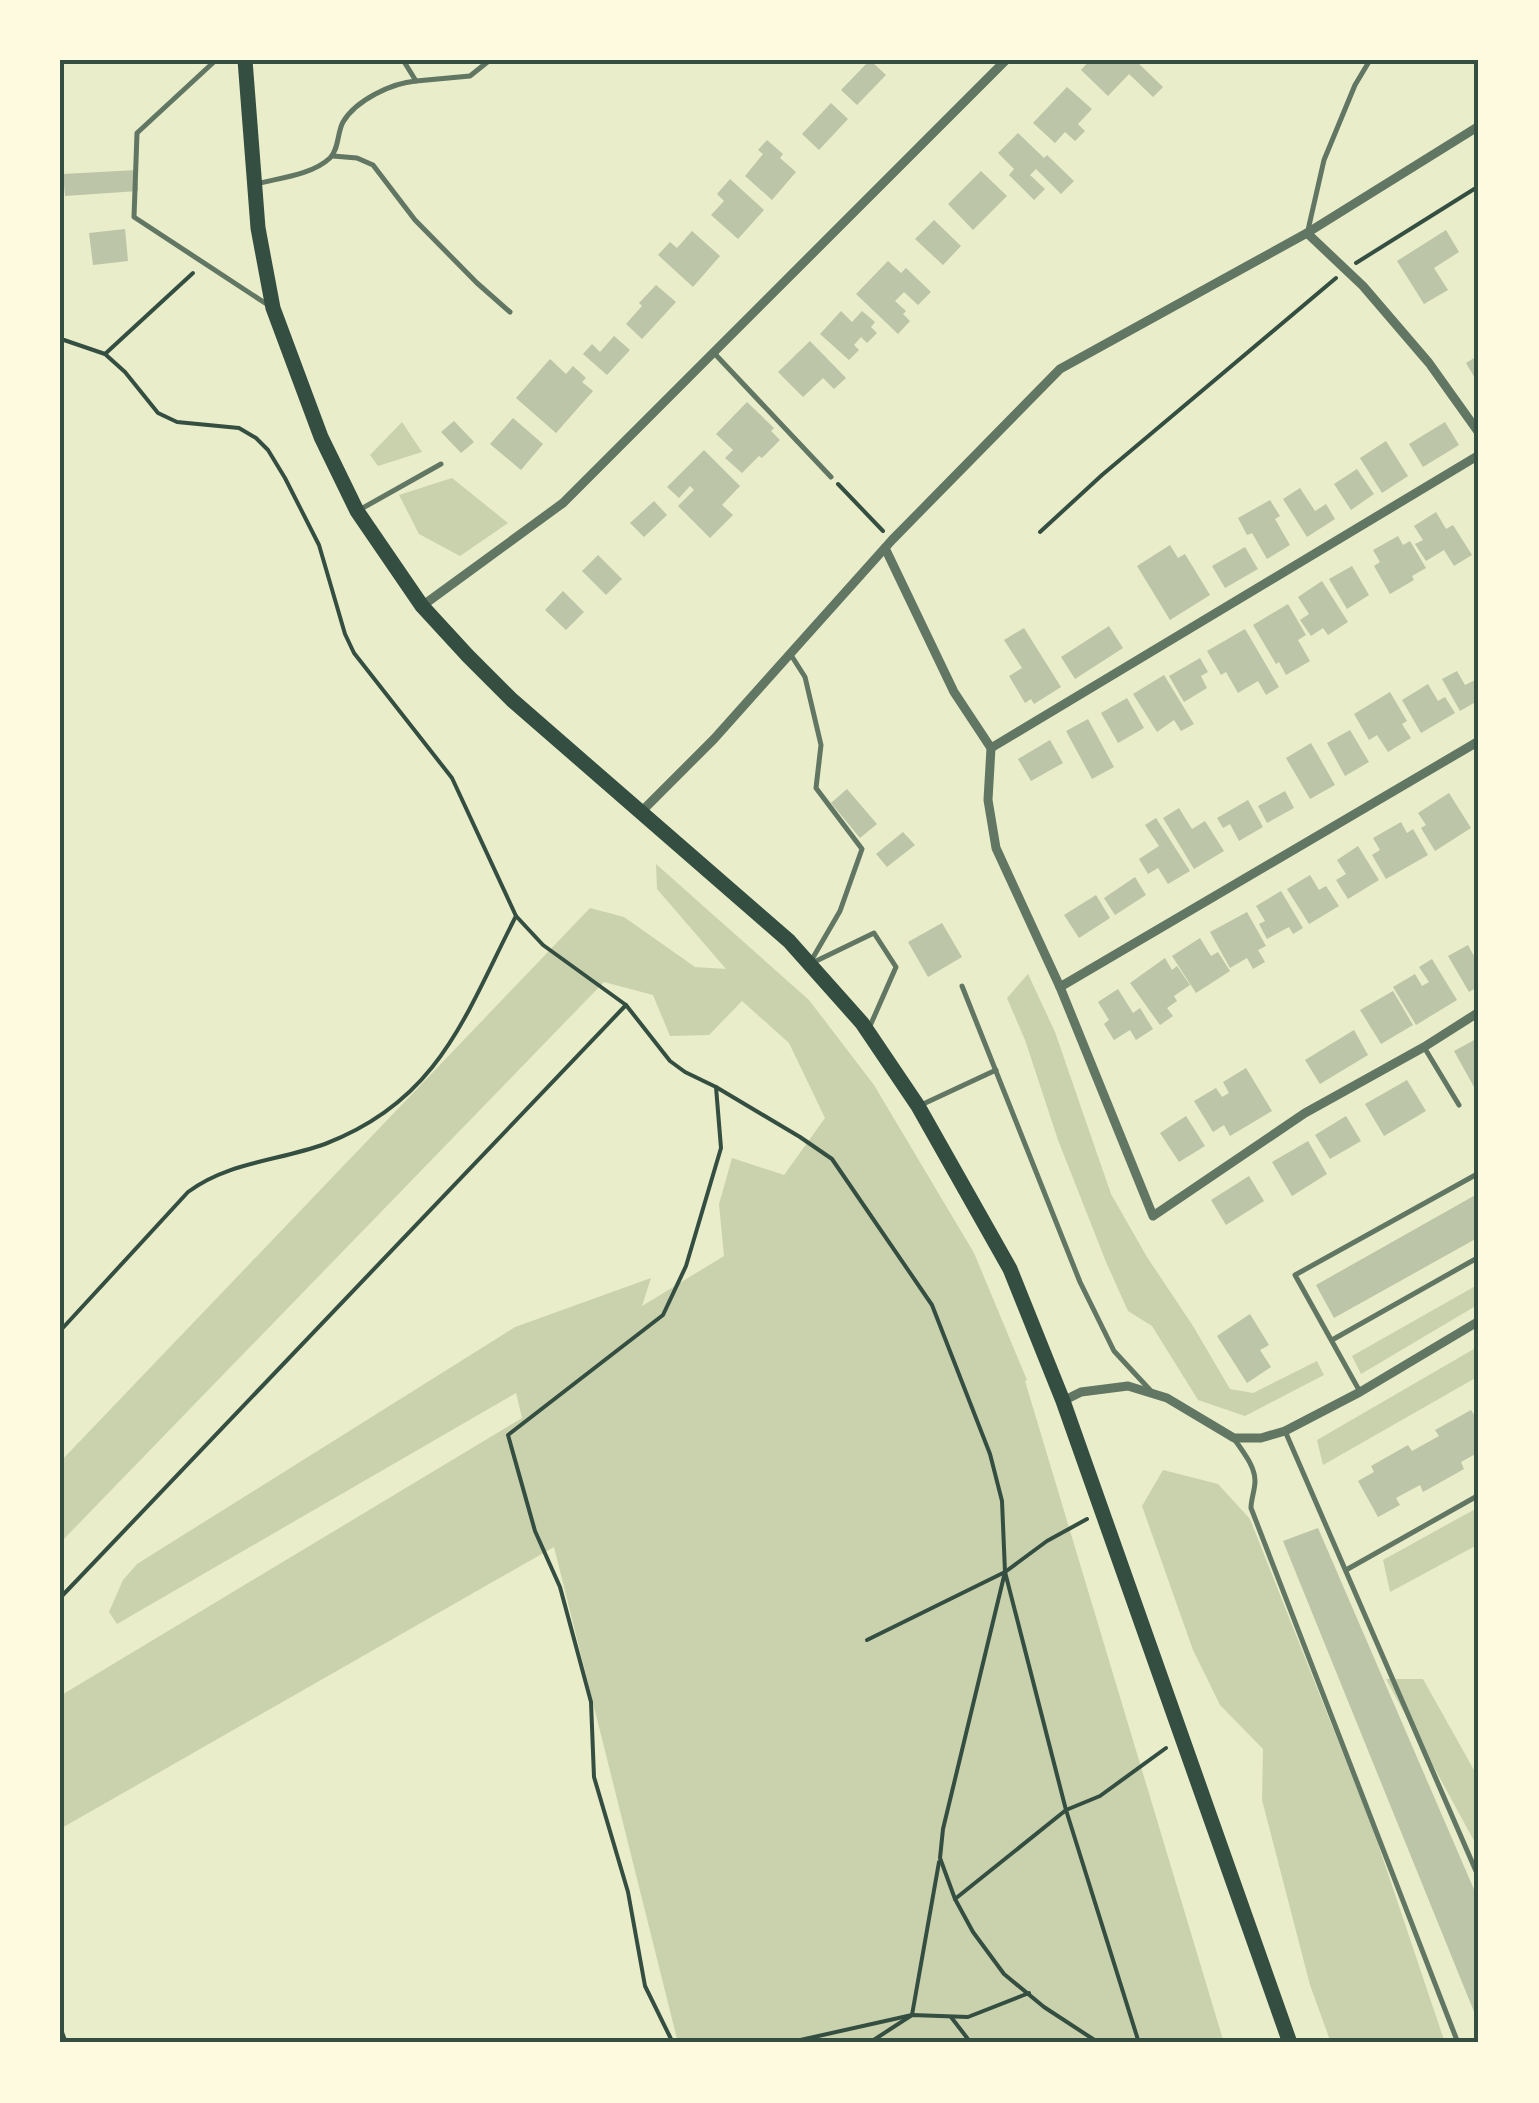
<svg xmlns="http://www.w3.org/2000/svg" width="1539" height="2103" font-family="'DM Sans',sans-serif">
<rect width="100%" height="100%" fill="#e9edc9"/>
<!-- green -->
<g fill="#cad2ad">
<polygon points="402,422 422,452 378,466 370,455"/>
<polygon points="452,478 508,523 460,556 419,534 399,495"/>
<polygon points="656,864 809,1000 874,1085 974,1253 1027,1380 1025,1381 1224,2043 678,2043 554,1547 60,1829 60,1696 522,1418 516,1393 117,1624 109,1612 123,1580 137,1564 515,1327 651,1278 642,1306 724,1256 719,1204 732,1158 784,1175 825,1118 789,1043 742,1001 709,1035 670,1036 653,995 604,982 60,1543 60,1462 590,908 624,917 695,967 726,969 657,889"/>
<polygon points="1028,974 1055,1032 1111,1194 1147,1257 1193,1326 1230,1389 1253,1393 1317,1361 1324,1375 1245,1416 1198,1400 1152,1326 1128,1311 1106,1262 1058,1140 1025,1040 1007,998"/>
<polygon points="1479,1284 1479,1304 1361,1374 1352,1356"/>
<polygon points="1479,1346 1479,1376 1323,1465 1317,1440"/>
<polygon points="1163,1470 1218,1484 1250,1519 1373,1829 1445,2043 1331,2043 1310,1985 1262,1800 1263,1749 1220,1705 1193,1650 1142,1506"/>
<polygon points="1479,1507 1479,1544 1390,1592 1383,1560"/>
<polygon points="1386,1679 1423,1679 1479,1779 1479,1850"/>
</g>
<!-- building -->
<g fill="#bcc5a7">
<polygon points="870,60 886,75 857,105 841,90"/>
<polygon points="1090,60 1135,60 1163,87 1153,97 1129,74 1108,96 1081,70"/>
<polygon points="1067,87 1092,109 1078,124 1085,131 1075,141 1065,132 1055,143 1033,123"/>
<polygon points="831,103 848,119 819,150 802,134"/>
<polygon points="1018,133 1044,158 1047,155 1074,181 1061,194 1036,169 1030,175 1045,189 1034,200 1009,175 1014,169 998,153"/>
<polygon points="767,140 783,154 780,158 796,172 772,200 745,176 763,154 758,150"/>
<polygon points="137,170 138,191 65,196 63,174"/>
<polygon points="981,171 1007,196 973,230 948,204"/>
<polygon points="730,179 764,210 738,239 711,215 724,201 717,194"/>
<polygon points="934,220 961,246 943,265 915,239"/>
<polygon points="125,229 128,261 93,265 89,233"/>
<polygon points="1446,230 1459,252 1434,268 1448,290 1424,304 1397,261"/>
<polygon points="692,231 720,256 693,287 658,255 670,242 677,248"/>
<polygon points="888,261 901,273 906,268 931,292 918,305 904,292 895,301 906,311 903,314 910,321 898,334 856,294"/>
<polygon points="656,285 676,302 642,339 626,324 642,306 639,303"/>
<polygon points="841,311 852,322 862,311 875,322 871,327 877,333 867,343 861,337 854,345 859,350 849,360 820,334"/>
<polygon points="614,336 630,350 607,375 583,354 592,344 600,352"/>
<polygon points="810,341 846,378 834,389 823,378 803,397 778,372"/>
<polygon points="1479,355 1479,385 1466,363"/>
<polygon points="550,359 566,374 573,366 586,378 582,382 593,391 556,433 516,398"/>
<polygon points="747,402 774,428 771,431 780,440 762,458 759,456 742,473 725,458 733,450 716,434"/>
<polygon points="513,418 543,444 521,470 490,444"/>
<polygon points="454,421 474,442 461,453 441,432"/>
<polygon points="1445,422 1459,445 1423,467 1409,444"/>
<polygon points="1386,441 1408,476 1382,493 1360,458"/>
<polygon points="704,450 740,486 722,505 733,515 710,538 678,506 694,490 690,486 679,498 667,487"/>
<polygon points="1357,469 1374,494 1351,510 1334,484"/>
<polygon points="1300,488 1315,511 1326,504 1335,519 1307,537 1283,499"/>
<polygon points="1270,500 1280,516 1275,519 1290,545 1267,559 1252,533 1247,535 1238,518"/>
<polygon points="654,501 667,515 644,537 630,523"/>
<polygon points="1436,512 1446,529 1453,525 1472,555 1454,566 1444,550 1426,561 1415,544 1423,540 1414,526"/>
<polygon points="1398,536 1403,545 1410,541 1426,568 1412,576 1414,580 1390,594 1374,566 1380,562 1373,550"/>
<polygon points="1170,545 1178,558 1185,554 1210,595 1170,620 1137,566"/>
<polygon points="1245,547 1258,569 1225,588 1212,566"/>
<polygon points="598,555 622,579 606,595 582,571"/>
<polygon points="1352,566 1369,595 1347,609 1329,579"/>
<polygon points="1322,581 1348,622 1328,635 1323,628 1311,636 1300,620 1309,614 1298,597"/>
<polygon points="563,591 584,612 566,630 545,610"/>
<polygon points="1288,604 1306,635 1298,640 1310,661 1286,675 1279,662 1276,664 1253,625"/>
<polygon points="1109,626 1123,648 1075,679 1061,657"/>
<polygon points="1024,628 1061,687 1034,704 1031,699 1025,703 1009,676 1022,668 1004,640"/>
<polygon points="1245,629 1279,687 1266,695 1258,681 1238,693 1226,672 1221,675 1207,651"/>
<polygon points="1200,658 1208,672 1201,676 1207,688 1184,702 1169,676"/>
<polygon points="1457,671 1465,685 1479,678 1479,700 1460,711 1442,679"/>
<polygon points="1164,675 1194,724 1181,731 1174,720 1157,732 1133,694"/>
<polygon points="1428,684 1438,701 1445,697 1455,713 1421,733 1402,700"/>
<polygon points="1390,692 1407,721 1402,724 1411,738 1388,752 1377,735 1369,740 1354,714"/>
<polygon points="1127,698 1144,728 1118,743 1101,713"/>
<polygon points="1088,719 1114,767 1092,779 1066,731"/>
<polygon points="1350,730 1369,762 1345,776 1327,743"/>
<polygon points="1050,740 1063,763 1031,781 1018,759"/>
<polygon points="1311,743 1335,785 1310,799 1286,758"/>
<polygon points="847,789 877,824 860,838 831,803"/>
<polygon points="1285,791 1294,808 1267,823 1258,806"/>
<polygon points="1449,793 1471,828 1435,851 1421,828 1426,825 1418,813"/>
<polygon points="1248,800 1263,827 1239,841 1230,824 1223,828 1217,818"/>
<polygon points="1179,808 1192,829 1205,821 1224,851 1194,869 1163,818"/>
<polygon points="1156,818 1190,871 1168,884 1158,868 1148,874 1139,859 1159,846 1145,825"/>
<polygon points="1401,822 1407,833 1413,829 1428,855 1386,879 1372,855 1380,850 1373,838"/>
<polygon points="903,832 915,845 887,867 876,854"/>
<polygon points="1358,846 1379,880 1348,899 1336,880 1346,874 1337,860"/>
<polygon points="1310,875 1319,890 1326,886 1339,906 1309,924 1287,889"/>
<polygon points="1135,877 1146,895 1115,915 1104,898"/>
<polygon points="1281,891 1303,928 1293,934 1289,927 1267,939 1259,924 1265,921 1256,906"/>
<polygon points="1096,895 1110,918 1079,938 1064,915"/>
<polygon points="1247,912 1266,946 1258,950 1265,962 1253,969 1247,958 1230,968 1210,932"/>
<polygon points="942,923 962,957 928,977 908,942"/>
<polygon points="1200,938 1211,956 1218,952 1230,971 1196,993 1172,956"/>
<polygon points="1468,945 1479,965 1479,986 1469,992 1448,956"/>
<polygon points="1165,958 1172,970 1177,966 1190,985 1174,996 1177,1001 1167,1008 1173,1016 1160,1025 1130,983"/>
<polygon points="1432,959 1457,1000 1416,1025 1393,987 1415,974 1422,986 1429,982 1419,967"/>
<polygon points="1118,989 1133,1013 1140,1008 1153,1029 1136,1040 1130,1030 1114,1040 1104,1024 1109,1020 1098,1002"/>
<polygon points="1393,991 1413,1025 1381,1044 1360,1010"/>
<polygon points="1354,1030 1368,1055 1320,1084 1305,1060"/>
<polygon points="1476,1039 1479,1043 1479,1084 1474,1087 1454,1051"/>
<polygon points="1246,1068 1272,1111 1230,1136 1224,1125 1213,1132 1194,1101 1216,1088 1222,1097 1229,1093 1223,1082"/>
<polygon points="1407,1080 1426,1111 1384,1136 1365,1104"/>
<polygon points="1186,1116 1205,1146 1179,1162 1160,1133"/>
<polygon points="1346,1116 1361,1141 1330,1159 1315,1135"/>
<polygon points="1308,1141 1327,1174 1292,1196 1272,1162"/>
<polygon points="1249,1176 1264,1201 1226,1225 1211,1200"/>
<polygon points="1479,1193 1479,1237 1334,1318 1316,1285"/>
<polygon points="1250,1314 1269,1345 1260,1350 1271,1367 1247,1383 1217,1336"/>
<polygon points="1471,1410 1475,1416 1479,1414 1479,1452 1461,1462 1464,1469 1423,1492 1420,1485 1396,1498 1400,1505 1378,1517 1358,1481 1374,1472 1371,1466 1408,1445 1412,1451 1439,1436 1435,1430"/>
<polygon points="1318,1528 1479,1901 1479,2024 1283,1541"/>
</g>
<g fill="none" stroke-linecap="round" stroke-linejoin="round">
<!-- path -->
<g stroke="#344e41" stroke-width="4">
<polyline points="1356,263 1479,186"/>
<polyline points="60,340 64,340 105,354 125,372 158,413 177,422 239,428 256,438 268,450 285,478 319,545 345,634 354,653 452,778 516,916 543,945 626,1005 670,1061 685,1072 716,1087 800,1137 832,1159 932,1305 990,1454 1002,1501 1005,1572 1066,1810 1139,2043"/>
<polyline points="105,354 193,273"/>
<polyline points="838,484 883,531"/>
<polyline points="1040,532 1102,475 1336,278"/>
<path d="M60 1331 188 1192C228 1162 278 1161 325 1144 440 1100 465 1015 516 916"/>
<polyline points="1087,1519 1047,1541 1005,1572 943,1829 940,1858 955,1899 973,1932 1004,1974 1044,2007 1096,2041 1112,2043"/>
<polyline points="60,1598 626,1005"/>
<polyline points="867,1640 1005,1572"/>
<polyline points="955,1899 1066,1810 1100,1796 1166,1748"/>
<polyline points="951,2017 971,2043"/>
<polyline points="60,2027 66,2043"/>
<polyline points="673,2043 645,1986 628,1892 594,1777 591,1702 560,1587 535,1531 508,1435 663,1315 686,1266 721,1148 716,1087"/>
<polyline points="787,2043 912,2015 939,1862"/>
<polyline points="869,2043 912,2015 968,2017 1029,1993"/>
</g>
<!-- service -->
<g stroke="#617663" stroke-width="5">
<polyline points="216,60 137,133 134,217 268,305"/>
<polyline points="403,60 416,81 470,76 490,60"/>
<polyline points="333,156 357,158 373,165 415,220 477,283 510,312"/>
<path d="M256 184C279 178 312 175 330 158 339 149 337 133 343 122 356 100 392 83 416 81"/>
<polyline points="1308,230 1324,160 1355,85 1370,60"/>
<polyline points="714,353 831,477"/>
<polyline points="361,509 441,464"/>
<polyline points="791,655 805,677 821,745 816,788 862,849 840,911 811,961"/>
<polyline points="812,963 874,933 896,967 870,1026"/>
<polyline points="962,986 1080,1282 1114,1351 1151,1391"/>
<polyline points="1424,1047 1459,1105"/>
<polyline points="921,1105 996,1070"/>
<polyline points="1332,1340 1479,1257"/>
<polyline points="1359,1390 1295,1275 1479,1173"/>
<polyline points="1285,1431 1479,1878"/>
<path d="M1235 1440C1243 1452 1255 1466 1255 1481 1255 1490 1251 1499 1251 1508L1458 2043"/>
<polyline points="1346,1570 1479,1495"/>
</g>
<!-- minor -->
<g stroke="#617663" stroke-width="9">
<polyline points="1307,233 1363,286 1429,363 1479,433"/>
<polyline points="885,548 954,692 991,748 988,800 996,848 1060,987 1153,1216 1305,1113 1424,1047 1479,1012"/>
<polyline points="422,606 563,503 1006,60"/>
<polyline points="991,748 1479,455"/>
<polyline points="641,812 714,739 892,540 1060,369 1307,233 1479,126"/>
<polyline points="1060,987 1479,741"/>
<polyline points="1063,1401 1081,1392 1128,1386 1167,1398 1234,1438 1261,1438 1285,1431 1360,1392 1479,1321"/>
</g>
<!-- trunk -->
<polyline stroke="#344e41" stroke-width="15" points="245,60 258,228 273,308 321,437 357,511 422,606 468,656 512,700 789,941 862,1023 918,1106 1010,1269 1063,1401 1290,2043"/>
</g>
<!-- border -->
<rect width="1539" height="2103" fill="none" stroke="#fefae0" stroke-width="125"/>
<rect x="62" y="62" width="1414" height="1978" fill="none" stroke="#344e41" stroke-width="4"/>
</svg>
